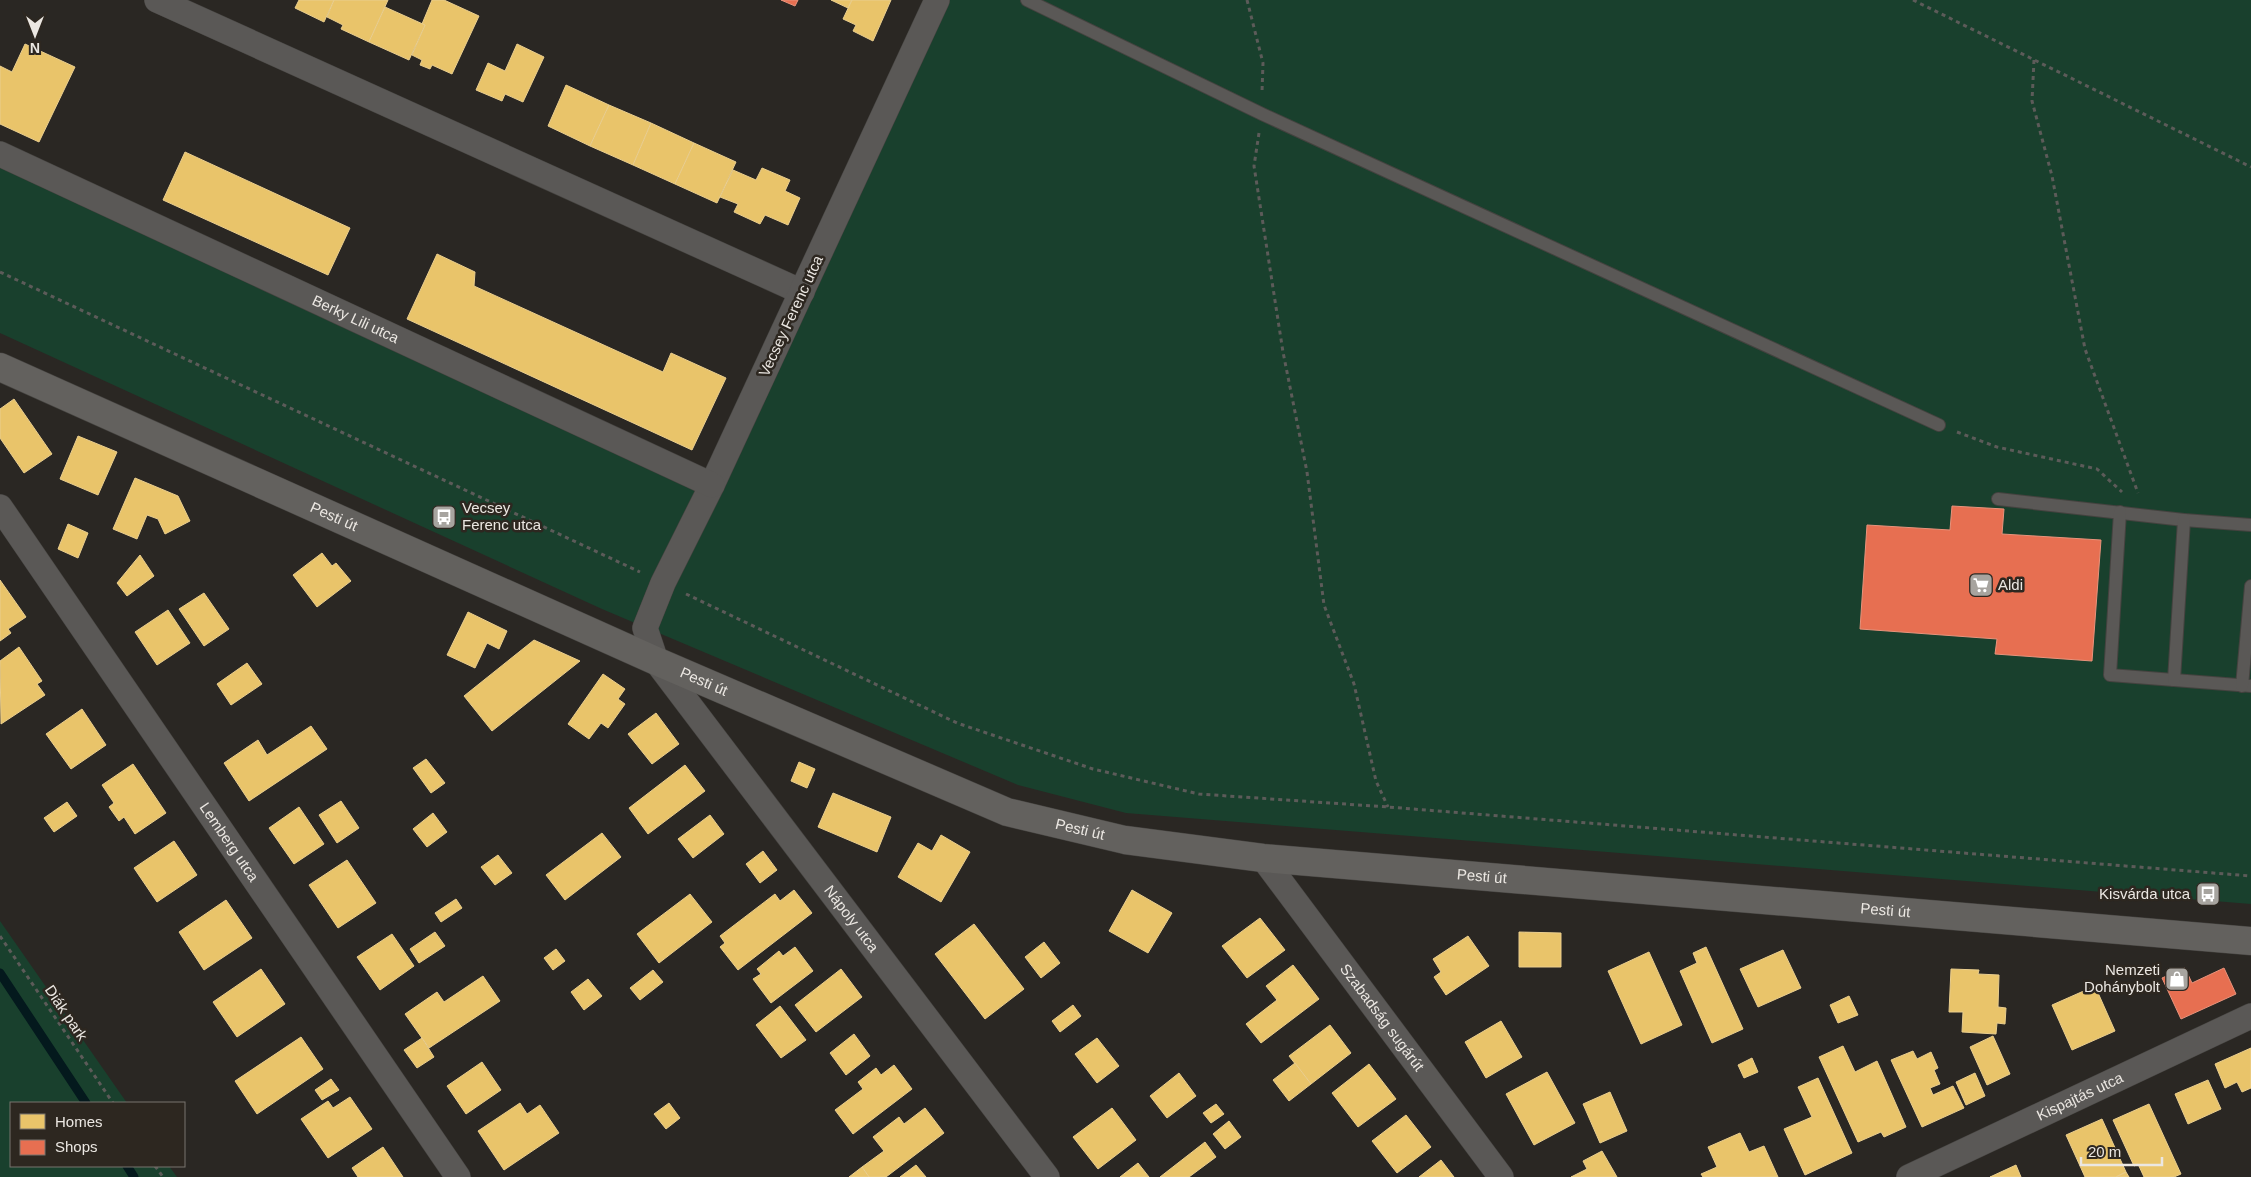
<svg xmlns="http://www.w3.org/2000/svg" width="2251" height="1177" font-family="Arial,sans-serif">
<rect width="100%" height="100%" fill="#2a2723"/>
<!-- green -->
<g fill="#19402d">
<polygon points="937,0 2251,0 2251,904 1126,813 1018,785 602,609 0,333 0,154 712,485"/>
<polygon points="0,921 127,1103 11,1103 11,1166 169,1166 177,1177 0,1177"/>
</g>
<!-- homes -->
<g fill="#e9c46a" stroke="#eace8e">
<polygon points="299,0 334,0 324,22 295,8"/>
<polygon points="334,0 388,0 369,42 341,29 343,25 327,17"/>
<polygon points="432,0 444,0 479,16 452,74 432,65 430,69 420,65 422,60 412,55 425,25 422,24"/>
<polygon points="831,0 852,0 848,8"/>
<polygon points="852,0 891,0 873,41 853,31 856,25 843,19"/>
<polygon points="385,7 425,25 409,60 369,42"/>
<polygon points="25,44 75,67 39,142 0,124 0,66 12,72"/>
<polygon points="517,44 544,57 523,102 505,94 502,101 476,90 488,63 505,71"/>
<polygon points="566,85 609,105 590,146 548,126"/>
<polygon points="609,105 651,123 633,165 590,146"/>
<polygon points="651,123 694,143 675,184 633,165"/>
<polygon points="694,143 736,162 717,203 675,184"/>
<polygon points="185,152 350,228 328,275 163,200"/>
<polygon points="762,168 790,180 785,191 800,198 788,225 765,215 760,224 734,212 738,204 720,197 733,170 756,180"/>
<polygon points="437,254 475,272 474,286 663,372 671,353 726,378 692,450 407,319"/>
<polygon points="14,399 52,454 24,473 0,438 0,409"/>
<polygon points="78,436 117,452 98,495 60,479"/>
<polygon points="135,478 178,496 190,521 165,534 158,519 147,515 137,539 113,529"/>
<polygon points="68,524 88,533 78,558 58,549"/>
<polygon points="322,553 332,566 336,563 351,581 317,607 293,575"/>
<polygon points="140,555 154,576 127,596 117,583"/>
<polygon points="0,580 26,617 8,629 11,633 0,641"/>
<polygon points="204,593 229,629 204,646 179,609"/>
<polygon points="168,610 190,643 157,665 135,632"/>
<polygon points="468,612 507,631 499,649 487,643 475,668 447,655"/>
<polygon points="534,640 580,661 492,731 464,696"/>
<polygon points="19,647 42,681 37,684 45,695 1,724 0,661"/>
<polygon points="247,663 262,684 231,705 217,684"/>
<polygon points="603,674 625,689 618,699 625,704 608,728 601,723 589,739 568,724"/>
<polygon points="82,709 106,745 71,769 46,734"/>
<polygon points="656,713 679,744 652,764 628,734"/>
<polygon points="311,726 327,749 249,801 224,763 258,740 267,755"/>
<polygon points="426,759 445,783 431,793 413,768"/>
<polygon points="799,762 815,769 807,788 791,781"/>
<polygon points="133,764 166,813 135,834 124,817 119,821 109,807 114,803 102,785"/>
<polygon points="685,765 705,791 648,834 629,808"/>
<polygon points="833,793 891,817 877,852 818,827"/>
<polygon points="341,801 359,828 337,843 319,815"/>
<polygon points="67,802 77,816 54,832 44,818"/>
<polygon points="299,807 324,844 294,864 269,828"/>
<polygon points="433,813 447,832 427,847 413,829"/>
<polygon points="710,815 724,834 693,858 678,839"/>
<polygon points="602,833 621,857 565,900 546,875"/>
<polygon points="941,835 970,852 941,902 898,877 918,843 932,851"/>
<polygon points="174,841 197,875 157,902 134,868"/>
<polygon points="763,851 777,870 760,883 746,864"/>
<polygon points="498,855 512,873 495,885 481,867"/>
<polygon points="347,860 376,903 338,928 309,885"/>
<polygon points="794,890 812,913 738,970 720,947 725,943 720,936 775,894 780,901"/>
<polygon points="1132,890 1172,913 1148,953 1109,931"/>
<polygon points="690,894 712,922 659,963 637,934"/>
<polygon points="456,899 462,908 441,922 435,913"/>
<polygon points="226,900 252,938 204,970 179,932"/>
<polygon points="1260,918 1285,950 1247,978 1222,946"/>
<polygon points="974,924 1024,989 985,1019 935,954"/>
<polygon points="435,932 445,946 419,963 410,949"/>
<polygon points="1519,932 1561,933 1561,967 1519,967"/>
<polygon points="392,934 414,966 380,990 357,957"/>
<polygon points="1468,936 1489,966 1446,995 1434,977 1441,972 1433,959"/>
<polygon points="1044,942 1060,963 1041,978 1025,957"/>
<polygon points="795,947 813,971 771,1003 753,979 761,974 757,969 779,951 783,956"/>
<polygon points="1706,947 1743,1029 1712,1043 1680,971 1697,963 1693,953"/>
<polygon points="556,949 565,961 553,970 544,958"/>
<polygon points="1783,950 1801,988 1758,1007 1740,969"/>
<polygon points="1649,952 1682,1025 1641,1044 1608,971"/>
<polygon points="1293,965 1319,999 1261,1043 1246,1024 1277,1000 1266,986"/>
<polygon points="261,969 285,1004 237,1037 213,1002"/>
<polygon points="841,969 862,997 816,1032 795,1005"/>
<polygon points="1951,969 1979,970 1978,974 1999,975 1998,1007 2006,1008 2005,1024 1997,1023 1996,1034 1962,1032 1963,1012 1949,1012"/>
<polygon points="653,970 663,982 640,1000 630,988"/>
<polygon points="483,976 500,1001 429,1048 405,1014 437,992 444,1002"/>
<polygon points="588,979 602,996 584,1010 571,992"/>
<polygon points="2095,986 2115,1031 2072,1050 2052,1005"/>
<polygon points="1849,996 1858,1015 1838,1023 1830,1005"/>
<polygon points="1073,1005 1081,1016 1060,1032 1052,1021"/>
<polygon points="780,1006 806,1040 781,1058 756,1025"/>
<polygon points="1501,1021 1522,1057 1486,1078 1465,1042"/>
<polygon points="1330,1025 1351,1053 1311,1084 1289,1056"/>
<polygon points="854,1034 870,1056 846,1075 830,1053"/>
<polygon points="1993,1036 2010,1074 1987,1085 1970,1047"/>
<polygon points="301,1037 323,1069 257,1114 235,1081"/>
<polygon points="422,1038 434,1057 417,1068 404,1050"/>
<polygon points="1097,1038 1119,1066 1097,1083 1075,1054"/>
<polygon points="1843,1046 1855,1072 1877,1061 1906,1127 1884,1137 1881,1132 1858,1142 1819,1057"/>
<polygon points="2251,1048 2251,1088 2242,1092 2237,1082 2225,1088 2215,1064"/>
<polygon points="1913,1051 1917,1059 1931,1052 1938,1068 1934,1070 1940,1084 1930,1088 1933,1095 1953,1086 1964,1108 1922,1127 1891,1060"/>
<polygon points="1752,1058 1758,1072 1744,1078 1738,1065"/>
<polygon points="482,1062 501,1090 466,1114 447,1086"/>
<polygon points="1295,1063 1311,1084 1289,1101 1273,1080"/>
<polygon points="1369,1064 1396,1099 1358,1127 1332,1093"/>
<polygon points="894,1065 912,1089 853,1134 835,1110 863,1089 858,1082 876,1068 881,1075"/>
<polygon points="1547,1072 1575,1123 1534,1145 1506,1094"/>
<polygon points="1179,1073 1196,1096 1167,1118 1150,1096"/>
<polygon points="1975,1073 1985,1096 1966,1105 1956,1082"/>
<polygon points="1818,1078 1852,1153 1805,1175 1784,1129 1812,1117 1798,1087"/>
<polygon points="331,1079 339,1090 322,1100 315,1090"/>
<polygon points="2208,1080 2221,1109 2188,1124 2175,1094"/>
<polygon points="1610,1092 1627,1131 1600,1143 1583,1104"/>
<polygon points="350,1097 372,1129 328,1158 301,1119 328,1101 333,1108"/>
<polygon points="520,1103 527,1114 540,1105 559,1133 504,1170 478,1131"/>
<polygon points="669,1103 680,1118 666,1129 654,1114"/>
<polygon points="1216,1104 1224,1114 1211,1123 1203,1113"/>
<polygon points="2149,1104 2181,1174 2174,1177 2144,1177 2138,1164 2134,1166 2113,1120"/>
<polygon points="925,1108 944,1133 886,1177 869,1177 862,1167 884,1151 873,1137 899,1117 904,1124"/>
<polygon points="1112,1108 1136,1140 1098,1169 1073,1137"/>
<polygon points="1406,1115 1431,1147 1397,1173 1372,1141"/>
<polygon points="2102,1119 2126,1172 2116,1177 2085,1177 2066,1135"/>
<polygon points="1229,1121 1241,1137 1225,1149 1213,1134"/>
<polygon points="1740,1133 1749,1152 1764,1146 1778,1177 1703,1177 1701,1174 1717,1167 1708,1147"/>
<polygon points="1205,1142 1216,1157 1189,1177 1160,1177"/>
<polygon points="383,1147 403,1177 358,1177 352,1168"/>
<polygon points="1602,1151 1617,1177 1571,1177 1587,1169 1583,1161"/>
<polygon points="1441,1160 1454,1177 1419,1177"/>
<polygon points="1138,1163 1149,1177 1120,1177"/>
<polygon points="916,1165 926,1177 900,1177"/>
<polygon points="2016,1165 2021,1177 1990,1177"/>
<polygon points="862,1167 869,1177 849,1177"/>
<polygon points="2126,1172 2129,1177 2116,1177"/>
</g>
<!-- shops -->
<g fill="#e76f51" stroke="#e8937c">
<polygon points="781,0 798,0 795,6"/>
<polygon points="1952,506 2004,509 2002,534 2101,540 2092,661 1995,654 1997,639 1860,629 1867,525 1950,530"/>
<polygon points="2185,968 2192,983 2224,968 2236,994 2181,1019 2162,978"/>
</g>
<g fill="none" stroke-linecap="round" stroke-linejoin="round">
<!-- stream -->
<g stroke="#04191d" stroke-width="9">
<polyline points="0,973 86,1103"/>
<polyline points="127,1166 134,1177"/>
</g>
<!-- service casing -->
<g stroke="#44423f" stroke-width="14">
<g id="service">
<polyline points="1027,0 1262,114 1939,425"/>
<polyline points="1998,499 2184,520 2251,525"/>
<polyline points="2120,512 2110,675 2251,686"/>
<polyline points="2174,680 2184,520"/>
<polyline points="2242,686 2251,586"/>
</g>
</g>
<!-- minor casing -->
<g stroke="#44423f" stroke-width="26">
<g id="minor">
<polyline points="157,0 802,292"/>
<path id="s1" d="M937 0 712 485 663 583 645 628 656 661 1047 1177"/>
<path id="s2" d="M0 154 712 485"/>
<path id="s3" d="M0 507 458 1177"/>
<path id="s4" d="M1263 858 1501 1177"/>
<path id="s5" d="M1909 1177 2251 1016"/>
</g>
</g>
<!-- primary casing -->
<g stroke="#44423f" stroke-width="29">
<g id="primary">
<path id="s6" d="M0 367 656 661 1007 812 1125 840 1263 858 2251 941"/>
</g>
</g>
<!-- path -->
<g stroke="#5c5b59" stroke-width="3" stroke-dasharray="4 4" stroke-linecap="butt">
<polyline points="1247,0 1263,63 1262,92"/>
<polyline points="1913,0 2251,167"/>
<polyline points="2034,60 2032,101 2052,176 2085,349 2138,493"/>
<polyline points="1259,133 1254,166 1283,352 1307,472 1324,605 1354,684 1376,781 1388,807"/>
<polyline points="0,272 640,572"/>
<polyline points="1957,432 1997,447 2097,469 2122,492"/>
<polyline points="686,594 957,723 1093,769 1199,794 1388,807 2251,876"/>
<polyline points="0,936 113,1103"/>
<polyline points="155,1166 163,1177"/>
</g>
<!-- service -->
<use href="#service" stroke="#5a5856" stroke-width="12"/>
<!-- minor -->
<use href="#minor" stroke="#5a5856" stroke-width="25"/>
<!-- primary -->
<use href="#primary" stroke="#63615e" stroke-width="28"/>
</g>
<!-- icons -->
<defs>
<g id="bus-square" transform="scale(1.25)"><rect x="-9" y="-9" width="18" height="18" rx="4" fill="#a7a49f" stroke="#2d2720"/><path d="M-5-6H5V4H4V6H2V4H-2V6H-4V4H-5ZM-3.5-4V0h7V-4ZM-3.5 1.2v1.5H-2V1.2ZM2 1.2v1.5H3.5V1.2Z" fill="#fff"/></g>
<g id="supermarket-square" transform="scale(1.25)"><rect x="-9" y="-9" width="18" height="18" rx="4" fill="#a7a49f" stroke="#2d2720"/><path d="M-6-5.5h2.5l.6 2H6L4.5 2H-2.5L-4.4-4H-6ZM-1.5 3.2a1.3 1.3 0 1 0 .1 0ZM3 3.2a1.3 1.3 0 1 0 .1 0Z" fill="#fff"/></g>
<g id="shop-square" transform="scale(1.25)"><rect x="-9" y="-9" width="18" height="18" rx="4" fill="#a7a49f" stroke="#2d2720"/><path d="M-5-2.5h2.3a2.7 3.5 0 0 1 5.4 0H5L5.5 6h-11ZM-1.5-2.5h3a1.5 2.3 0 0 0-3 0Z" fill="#fff"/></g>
</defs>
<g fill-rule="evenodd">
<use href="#bus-square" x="444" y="517"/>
<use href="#supermarket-square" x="1981" y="585"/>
<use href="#bus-square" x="2208" y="894"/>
<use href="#shop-square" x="2177" y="979"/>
</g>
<g text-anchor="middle" stroke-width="5" stroke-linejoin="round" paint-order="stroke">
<!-- street labels -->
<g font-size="15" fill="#ebe7e2" stroke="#2d2720">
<text transform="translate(791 316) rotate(-65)" y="5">Vecsey Ferenc utca</text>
<text dy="5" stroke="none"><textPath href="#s2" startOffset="392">Berky Lili utca</textPath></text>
<text dy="5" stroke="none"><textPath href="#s6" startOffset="366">Pesti út</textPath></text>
<text dy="5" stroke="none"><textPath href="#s6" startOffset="771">Pesti út</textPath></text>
<text dy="5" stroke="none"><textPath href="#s6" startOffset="1176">Pesti út</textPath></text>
<text dy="5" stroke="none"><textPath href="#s3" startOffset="406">Lemberg utca</textPath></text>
<text dy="5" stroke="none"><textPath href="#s6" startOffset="1581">Pesti út</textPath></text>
<text dy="5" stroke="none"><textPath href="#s6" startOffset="1986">Pesti út</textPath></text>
<text dy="5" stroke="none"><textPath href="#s1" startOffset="1051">Nápoly utca</textPath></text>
<text transform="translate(66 1013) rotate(56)" y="5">Diák park</text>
<text dy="5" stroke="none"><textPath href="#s4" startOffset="199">Szabadság sugárút</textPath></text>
<text dy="5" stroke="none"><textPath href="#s5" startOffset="189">Kispajtás utca</textPath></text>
</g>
<!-- poi labels -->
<g font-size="15" fill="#ebe7e2" stroke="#2d2720" text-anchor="start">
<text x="462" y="513">Vecsey<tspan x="462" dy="17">Ferenc utca</tspan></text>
<text x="1998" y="590">Aldi</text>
<text x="2190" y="899" text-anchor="end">Kisvárda utca</text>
<text x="2160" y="975" text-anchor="end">Nemzeti<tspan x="2160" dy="17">Dohánybolt</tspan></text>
</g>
</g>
<!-- legend -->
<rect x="10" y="1102" width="175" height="65" fill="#2d2720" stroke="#79746e"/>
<rect x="20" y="1114" width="25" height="15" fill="#e9c46a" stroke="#79746e"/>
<text x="55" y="1127" font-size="15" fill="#ebe7e2">Homes</text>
<rect x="20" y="1140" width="25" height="15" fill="#e76f51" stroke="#79746e"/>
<text x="55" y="1152" font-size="15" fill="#ebe7e2">Shops</text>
<!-- north arrow -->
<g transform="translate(35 35) rotate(180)" stroke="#2d2720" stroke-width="4" paint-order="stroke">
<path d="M0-4L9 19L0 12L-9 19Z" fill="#ebe7e2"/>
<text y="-8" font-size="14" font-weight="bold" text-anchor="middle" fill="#ebe7e2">N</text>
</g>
<!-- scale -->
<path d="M2081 1157v8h81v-8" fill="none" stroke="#ebe7e2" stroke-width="2.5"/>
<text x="2088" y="1157" font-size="15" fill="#ebe7e2" stroke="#2d2720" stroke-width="4" paint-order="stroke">20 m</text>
</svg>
